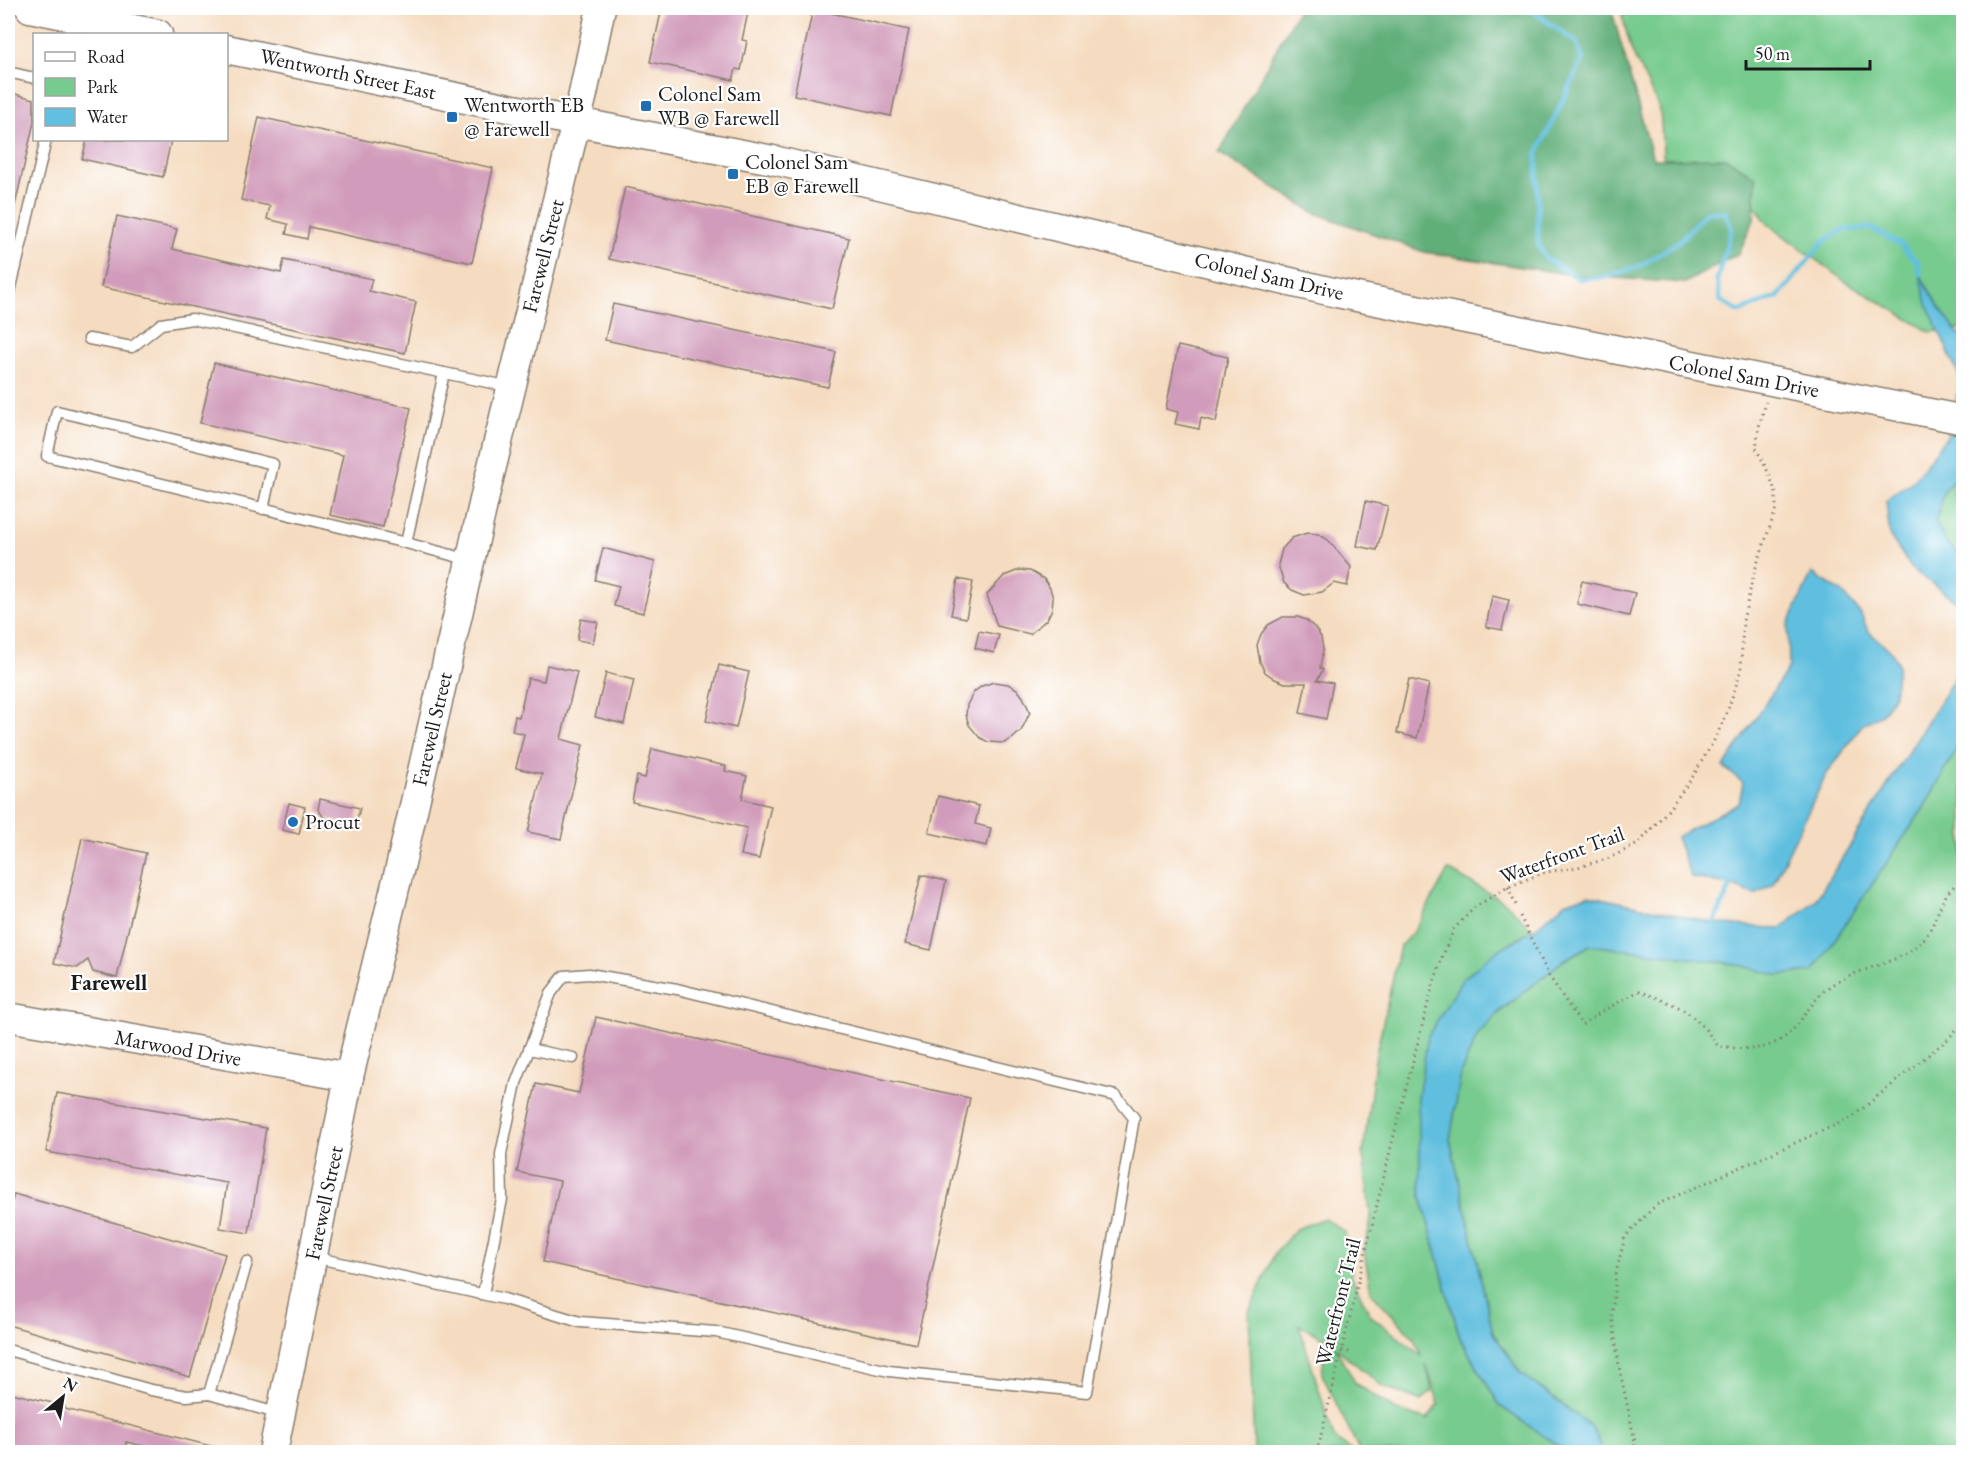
<svg xmlns="http://www.w3.org/2000/svg" width="1971" height="1460" font-family="'EB Garamond',serif">
<rect width="100%" height="100%" fill="#fff"/>
<filter id="ink" filterUnits="userSpaceOnUse"><feTurbulence type="fractalNoise" baseFrequency=".0167" numOctaves="2"/><feDisplacementMap in="SourceGraphic" scale="12" xChannelSelector="R" yChannelSelector="G"/><feConvolveMatrix kernelMatrix="1 2 1 2 8 2 1 2 1" color-interpolation-filters="sRGB"/></filter>
<filter id="wash" filterUnits="userSpaceOnUse"><feTurbulence type="fractalNoise" baseFrequency=".008" numOctaves="4" result="noise"/><feDisplacementMap in="SourceGraphic" scale="24" xChannelSelector="R" yChannelSelector="G"/><feGaussianBlur stdDeviation="1.35" result="paint"/><feColorMatrix in="noise" values="0 0 0 0 0 0 0 0 0 0 0 0 0 0 0 0 0 1.4 0 .05"/><feComposite in="paint" operator="in"/></filter>
<g filter="url(#wash)">
<rect width="100%" height="100%" fill="#f5dbbf"/>
<!-- green -->
<g fill="#77cb8e" stroke="#4a7455" stroke-width="1.5" fill-rule="evenodd">
<polygon points="1620,8 1963,8 1963,329 1930,332 1843,280 1768,224 1742,188 1664,166 1660,110 1632,52"/>
<polygon points="1963,469 1963,556 1947,544 1935,522 1945,490"/>
<polygon points="1963,738 1963,1452 1810,1452 1808,1443 1809,1452 1604,1452 1592,1427 1521,1374 1493,1333 1450,1140 1461,1072 1478,1034 1501,1011 1564,960 1590,945 1736,964 1777,975 1923,809"/>
<path d="M1448 870 1505 902 1533 930 1492 954 1421 1197 1460 1339 1500 1406 1567 1452H1360L1322 1374 1326 1339 1299 1325 1334 1438 1353 1452H1254L1249 1312 1274 1255 1296 1229 1324 1218 1345 1232 1352 1277 1370 1315 1422 1356 1413 1337 1371 1292 1364 1251 1371 1220 1363 1154 1376 1054 1400 946 1415 930ZM1335 1347 1382 1386 1422 1401 1432 1390 1426 1364 1439 1404 1427 1420 1396 1410 1356 1384Z"/>
</g>
<!-- forest -->
<polygon fill="#61af79" stroke="#3e664a" stroke-width="1.5" points="1299,8 1611,8 1653,159 1726,158 1756,177 1754,220 1739,253 1685,283 1573,275 1424,252 1315,213 1219,153"/>
<!-- water -->
<g fill="#61bfdf" stroke="#3e6e7e" stroke-width="1.5">
<polygon points="1920,274 1939,307 1959,335 1963,334 1963,469 1945,490 1935,522 1947,544 1963,556 1963,606 1912,569 1890,536 1886,501 1913,481 1948,435 1961,380 1927,304"/>
<polygon points="1812,573 1843,593 1861,614 1868,631 1892,652 1898,664 1894,695 1882,714 1862,725 1826,775 1773,884 1756,895 1731,885 1691,877 1676,837 1739,803 1743,783 1724,767 1789,667 1788,625"/>
<polygon points="1963,664 1963,738 1923,809 1813,972 1777,975 1736,964 1590,945 1564,960 1500,1011 1478,1034 1461,1072 1450,1140 1493,1333 1521,1374 1592,1427 1604,1452 1567,1452 1500,1406 1460,1338 1421,1197 1418,1098 1428,1036 1462,980 1492,954 1533,930 1565,903 1588,895 1714,923 1780,929 1816,900"/>
</g>
<g fill="none" stroke-linecap="round" stroke-linejoin="round">
<!-- stream -->
<g stroke="#61bfdf" stroke-width="5">
<polyline points="1528,8 1576,42 1583,59 1537,154 1538,244 1545,258 1580,279 1606,277 1640,266 1678,242 1707,212 1725,212 1732,229 1717,279 1720,300 1739,312 1779,296 1824,241 1844,230 1870,228 1900,244 1918,263 1920,274"/>
<polyline points="1714,923 1731,885"/>
</g>
</g>
<g id="blocks">
<!-- building -->
<g fill="#d19cbb">
<polygon points="662,8 749,8 742,40 747,41 741,70 736,69 733,80 650,62"/>
<polygon points="813,9 909,30 891,116 794,95"/>
<polygon points="8,92 34,99 34,122 13,214 8,214"/>
<polygon points="259,117 493,168 472,263 309,227 307,239 286,234 288,224 267,219 270,206 241,200"/>
<polygon points="87,140 171,140 163,177 82,159"/>
<polygon points="625,187 849,238 832,309 609,259"/>
<polygon points="117,216 177,229 172,249 281,273 284,260 372,279 369,291 416,302 405,353 101,287"/>
<polygon points="613,304 836,352 828,387 605,340"/>
<polygon points="1178,346 1228,357 1216,422 1201,418 1199,429 1175,424 1178,412 1166,409"/>
<polygon points="214,363 411,408 383,527 330,515 343,455 200,423"/>
<polygon points="1366,501 1388,506 1377,550 1357,546"/>
<polygon points="1307,533 1318,534 1327,539 1351,567 1347,586 1334,583 1322,592 1304,595 1292,590 1284,583 1278,565 1282,549 1292,538"/>
<polygon points="603,548 655,562 643,613 614,606 619,586 595,580"/>
<polygon points="1019,570 1030,571 1044,579 1050,588 1053,598 1052,609 1047,619 1030,634 997,626 987,595 1004,576"/>
<polygon points="958,579 973,582 966,618 951,615"/>
<polygon points="1582,581 1635,593 1629,616 1577,604"/>
<polygon points="1492,596 1509,600 1502,630 1486,627"/>
<polygon points="1283,617 1298,617 1306,620 1315,628 1321,637 1323,649 1320,668 1323,670 1317,680 1333,683 1326,719 1300,713 1306,683 1285,683 1275,679 1265,672 1260,662 1257,645 1261,634 1268,625"/>
<polygon points="581,619 598,622 593,643 577,640"/>
<polygon points="979,631 999,635 994,653 975,648"/>
<polygon points="547,665 577,672 561,739 583,745 561,839 528,832 542,774 516,768 524,734 512,731 515,716 519,717 528,678 544,681"/>
<polygon points="719,665 749,672 736,728 706,721"/>
<polygon points="606,673 634,680 624,724 595,717"/>
<polygon points="1409,679 1429,684 1417,738 1397,733"/>
<polygon points="994,682 1008,684 1017,689 1023,697 1030,712 1021,731 1013,738 1004,743 988,742 979,737 969,725 966,715 967,705 974,692 982,686"/>
<polygon points="652,749 726,766 725,771 747,776 742,799 771,806 759,859 741,855 747,828 632,802 637,776 645,778"/>
<polygon points="938,796 979,806 975,824 991,828 987,846 929,833"/>
<polygon points="320,799 360,808 355,826 324,818 318,809"/>
<polygon points="289,803 305,807 299,834 282,830"/>
<polygon points="82,838 146,853 117,978 93,972 88,960 77,968 54,963"/>
<polygon points="921,875 946,881 931,950 905,944"/>
<polygon points="596,1017 970,1098 916,1344 543,1262 560,1181 517,1172 536,1084 579,1093"/>
<polygon points="57,1093 266,1128 249,1233 220,1228 227,1183 46,1152"/>
<polygon points="14,1194 225,1254 190,1377 8,1325 8,1215"/>
<polygon points="8,1392 65,1406 65,1409 219,1448 219,1452 169,1452 126,1442 125,1452 8,1452"/>
</g>
</g>
</g>
<g filter="url(#ink)">
<use href="#blocks" fill-opacity="0" stroke="#887c6e" stroke-width="1.5"/>
<g fill="none" stroke-linecap="round" stroke-linejoin="round">
<!-- lane casing -->
<g stroke="#887c6e" stroke-width="13">
<g id="lane">
<polyline points="69,34 72,17"/>
<polyline points="8,72 34,78"/>
<polyline points="8,300 46,140"/>
<polyline points="89,339 132,347 161,324 192,319 444,373"/>
<polyline points="263,509 273,464 57,411 47,456 406,543"/>
<polyline points="470,560 406,543 444,373 511,387"/>
<polyline points="529,1049 573,1058"/>
<polyline points="313,1257 504,1299 580,1322 716,1332 889,1371 1087,1392 1134,1118 1116,1096 677,989 589,974 564,976 551,993 516,1083 501,1154 502,1199 483,1294"/>
<polyline points="247,1262 209,1394 280,1414"/>
<polyline points="8,1350 151,1390 187,1396 209,1394"/>
</g>
</g>
<!-- secondary casing -->
<g stroke="#887c6e" stroke-width="31">
<g id="secondary">
<polyline points="30,8 158,34"/>
<polyline points="226,49 576,122 773,160 1337,293 1964,420"/>
<polyline points="8,1017 349,1077"/>
<polyline points="273,1452 349,1077 402,859 487,487 583,94 601,8"/>
</g>
</g>
<!-- path -->
<g stroke="#887c6e" stroke-width="3" stroke-dasharray="1.5 4.5" stroke-linecap="butt">
<polyline points="1508,887 1516,905"/>
<path d="M1520 916 1549 976 1582 1025 1601 1012 1639 991C1679 1006 1693 1010 1718 1046 1737 1048 1754 1052 1772 1044 1800 1034 1807 1002 1830 986 1858 967 1895 966 1920 943 1934 930 1937 909 1947 894 1951 888 1958 883 1964 878"/>
<polyline points="1342,1350 1352,1353"/>
<polyline points="1317,1452 1391,1147 1429,999 1442,957 1454,929 1475,907 1508,887 1542,873 1578,867 1607,859 1638,844 1669,809 1692,778 1716,737 1728,710 1741,670 1743,621 1754,573 1776,509 1776,494 1770,476 1756,448 1759,427 1766,402"/>
<polyline points="1634,1452 1635,1442 1619,1366 1612,1315 1616,1273 1625,1237 1656,1205 1851,1118 1948,1039 1964,1021"/>
</g>
<!-- lane -->
<use href="#lane" stroke="#fff" stroke-width="10"/>
<!-- secondary -->
<use href="#secondary" stroke="#fff" stroke-width="28"/>
</g>
</g>
<!-- markers -->
<g fill="#1f6fb2" stroke="#fff" stroke-width="2">
<rect x="640" y="100" width="12" height="12" rx="3"/>
<rect x="446" y="111" width="12" height="12" rx="3"/>
<rect x="727" y="168" width="12" height="12" rx="3"/>
<circle cx="293" cy="822" r="6"/>
</g>
<g text-anchor="middle" stroke-width="4.5" stroke-linejoin="round" paint-order="stroke">
<!-- street labels -->
<g font-size="21" fill="#1c1c1c" stroke="#fff">
<text transform="translate(348 74) rotate(12)" y="7">Wentworth Street East</text>
<text transform="translate(543 256) rotate(-76)" y="7">Farewell Street</text>
<text transform="translate(1269 276) rotate(13)" y="7">Colonel Sam Drive</text>
<text transform="translate(1744 376) rotate(11)" y="7">Colonel Sam Drive</text>
<text transform="translate(432 729) rotate(-77)" y="7">Farewell Street</text>
<text transform="translate(1562 855) rotate(-20)" y="7">Waterfront Trail</text>
<text transform="translate(178 1048) rotate(10)" y="7">Marwood Drive</text>
<text transform="translate(324 1203) rotate(-78)" y="7">Farewell Street</text>
<text transform="translate(1338 1302) rotate(-76)" y="7">Waterfront Trail</text>
</g>
<!-- poi labels -->
<g font-size="21" fill="#1c1c1c" stroke="#fff" text-anchor="start">
<text x="658" y="101">Colonel Sam<tspan x="658" dy="24">WB @ Farewell</tspan></text>
<text x="464" y="112">Wentworth EB<tspan x="464" dy="24">@ Farewell</tspan></text>
<text x="745" y="169">Colonel Sam<tspan x="745" dy="24">EB @ Farewell</tspan></text>
<text x="305" y="829">Procut</text>
</g>
<!-- neighbourhood labels -->
<g font-size="22" font-weight="bold" fill="#1c1c1c" stroke="#fff">
<text x="109" y="990">Farewell</text>
</g>
</g>
<!-- margin -->
<rect width="1971" height="1460" fill="none" stroke="#fff" stroke-width="30"/>
<!-- legend -->
<rect x="33" y="33" width="195" height="108" fill="#ffffff" stroke="#a4a4a4" stroke-width="1.5"/>
<rect x="45" y="52" width="30" height="9" fill="#ffffff" stroke="#a4a4a4" stroke-width="1.5"/>
<text x="87" y="63" font-size="18" fill="#1c1c1c">Road</text>
<rect x="45" y="78" width="30" height="18" fill="#77cb8e" stroke="#a4a4a4" stroke-width="1.5"/>
<text x="87" y="93" font-size="18" fill="#1c1c1c">Park</text>
<rect x="45" y="108" width="30" height="18" fill="#61bfdf" stroke="#a4a4a4" stroke-width="1.5"/>
<text x="87" y="123" font-size="18" fill="#1c1c1c">Water</text>
<!-- north arrow -->
<g transform="translate(63 1397) rotate(30)" stroke="#ffffff" stroke-width="4.5" paint-order="stroke">
<path d="M0-4.5L10 22L0 15L-10 22Z" fill="#1c1c1c"/>
<text y="-9" font-size="16" font-weight="bold" text-anchor="middle" fill="#1c1c1c">N</text>
</g>
<!-- scale -->
<path d="M1746 60v9h124v-9" fill="none" stroke="#1c1c1c" stroke-width="3"/>
<text x="1755" y="60" font-size="18" fill="#1c1c1c" stroke="#ffffff" stroke-width="4.5" paint-order="stroke">50 m</text>
</svg>
